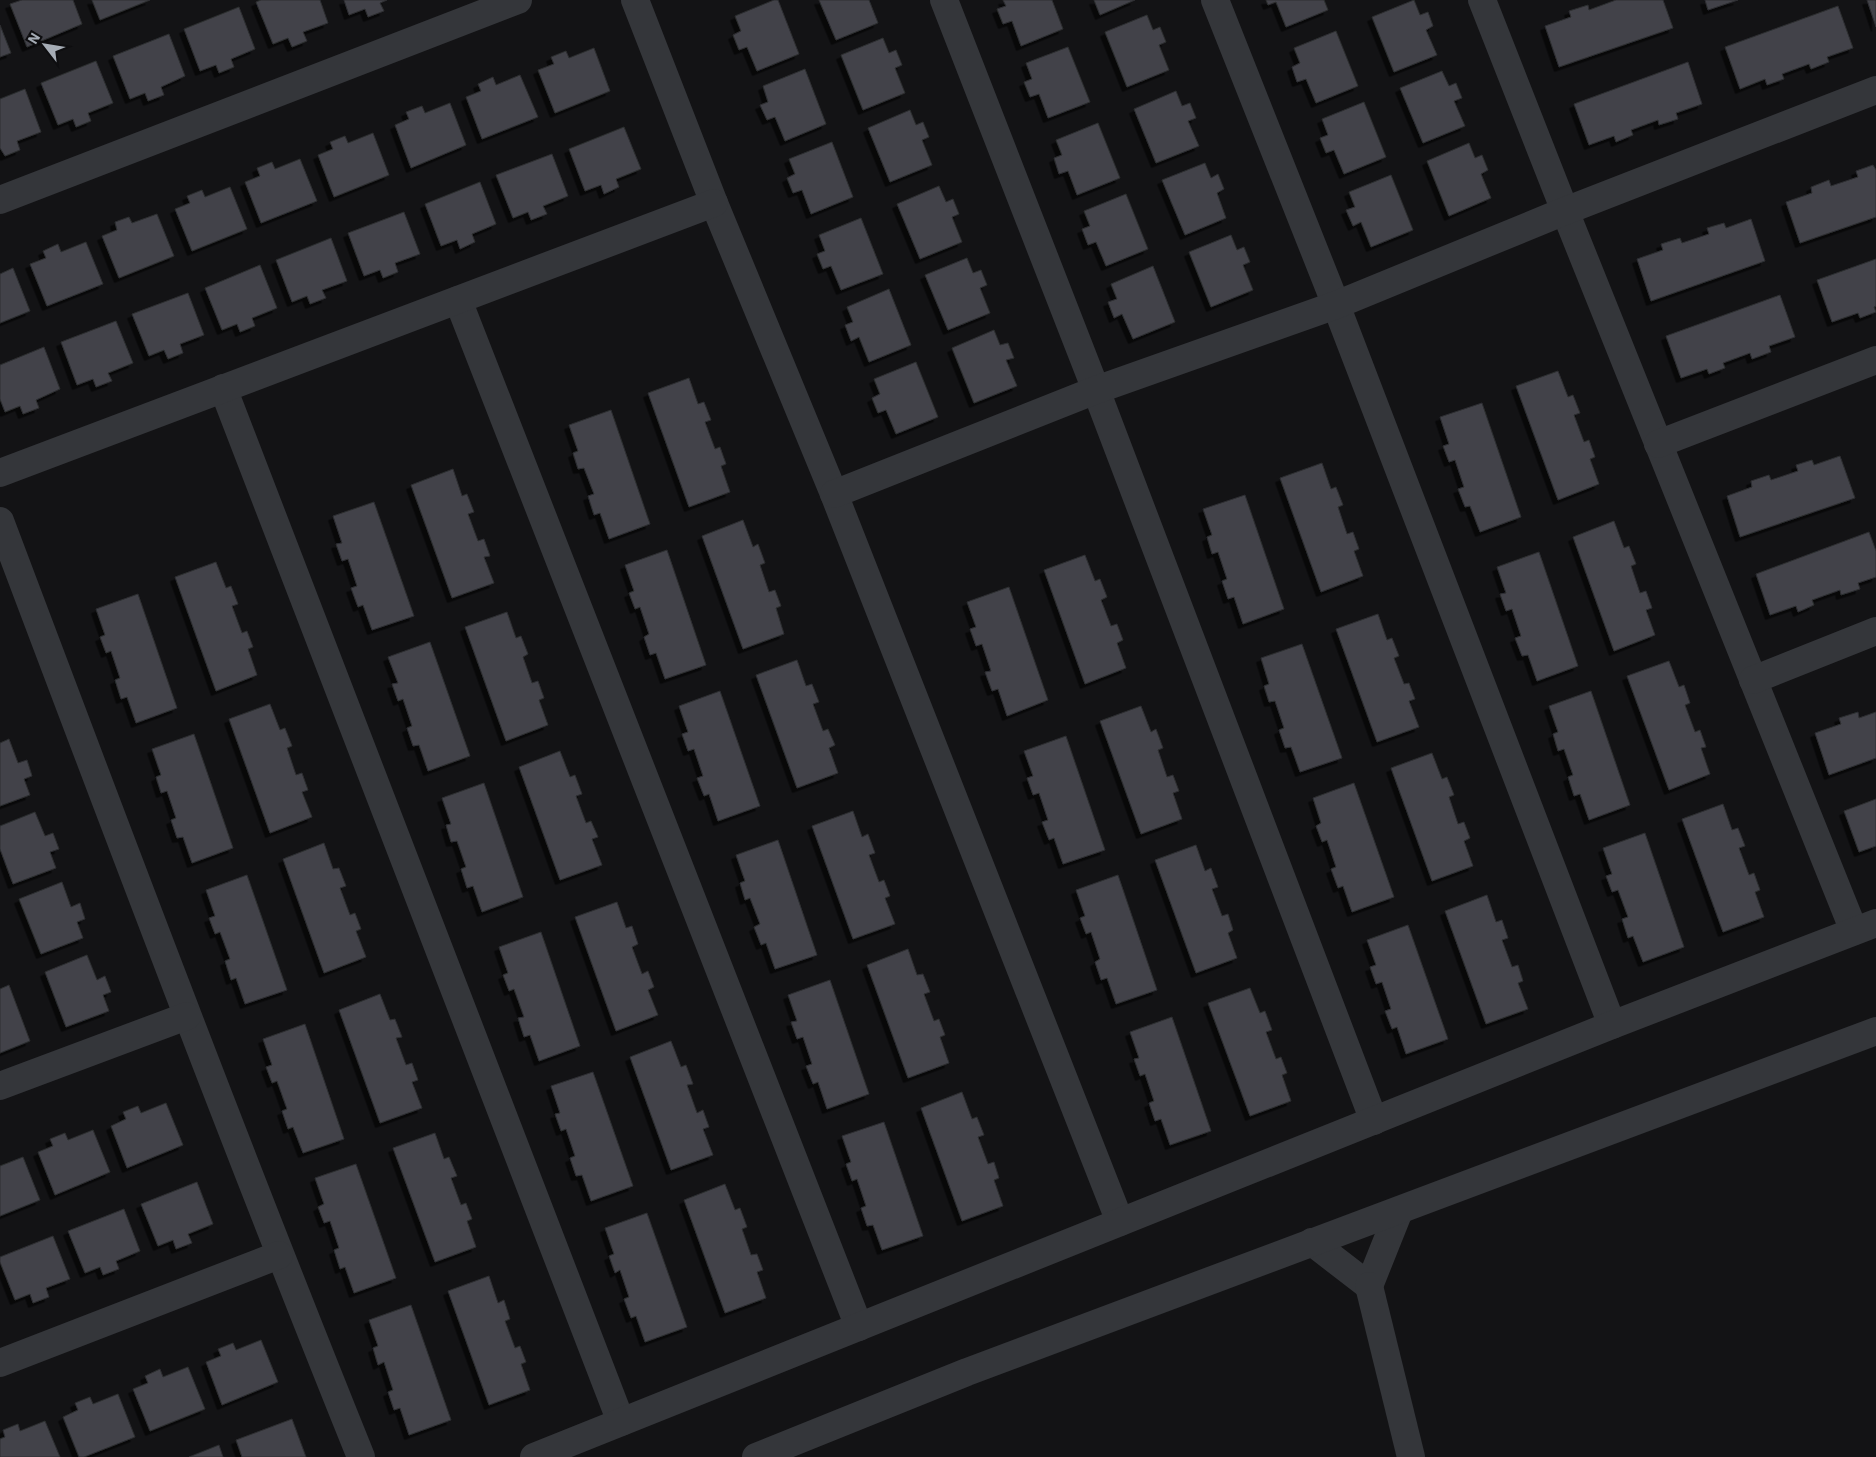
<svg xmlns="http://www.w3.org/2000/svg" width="1876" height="1457" font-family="'IBM Plex Sans',sans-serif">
<defs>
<filter id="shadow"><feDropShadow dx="-4.5" dy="4.5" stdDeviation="0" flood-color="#0009"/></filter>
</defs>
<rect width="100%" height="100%" fill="#131315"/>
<!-- building -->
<g fill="#424348" stroke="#2d2e31" filter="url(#shadow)">
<polygon points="22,0 73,0 82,24 27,47 10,4"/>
<polygon points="92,0 150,0 100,20"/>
<polygon points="261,0 320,0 328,23 303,32 307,41 292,47 288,38 273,44 256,2"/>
<polygon points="344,0 387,0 380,3 384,11 368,17 365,9 349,15"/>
<polygon points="774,0 778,0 799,54 757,71 747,47 739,50 733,35 741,31 735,16"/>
<polygon points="819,0 869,0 878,23 836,40"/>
<polygon points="1003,0 1052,0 1063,29 1021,46 1012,21 1003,24 997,9 1006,6"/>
<polygon points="1094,0 1135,0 1100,15"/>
<polygon points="1266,0 1324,0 1328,10 1286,27 1276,2 1268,5"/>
<polygon points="1414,0 1420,15 1428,12 1433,26 1426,30 1437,55 1394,72 1372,17"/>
<polygon points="1616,0 1663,0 1673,28 1559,67 1545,26 1571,17 1569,11 1588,5 1589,10"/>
<polygon points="1705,0 1738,0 1708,10"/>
<polygon points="1867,0 1876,0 1876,27"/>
<polygon points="1838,6 1853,48 1827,57 1829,62 1811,69 1809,64 1782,74 1784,79 1767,85 1765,79 1740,89 1725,47"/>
<polygon points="239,7 255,49 231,59 234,67 219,73 216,65 200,71 184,29"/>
<polygon points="1147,15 1153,30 1160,27 1166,42 1159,45 1169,70 1127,87 1105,32"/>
<polygon points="0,25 11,53 0,57"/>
<polygon points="1336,31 1358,86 1316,103 1306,79 1297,82 1292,67 1300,63 1294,48"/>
<polygon points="169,34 185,76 161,87 164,95 148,101 145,93 130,99 113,56"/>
<polygon points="883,38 889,53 896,50 902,65 895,68 905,93 863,110 841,55"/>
<polygon points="1068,47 1090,102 1048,118 1039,94 1030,97 1024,82 1032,79 1026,63"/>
<polygon points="594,48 610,91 555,113 538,70 554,64 551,57 566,51 569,58"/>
<polygon points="96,61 113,103 88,113 91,121 76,127 73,119 58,125 41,83"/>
<polygon points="1688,62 1702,104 1676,113 1678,119 1659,125 1658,120 1631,130 1633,135 1616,142 1614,136 1589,145 1574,104"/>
<polygon points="805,69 826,124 785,141 775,117 767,120 760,105 768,102 763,86"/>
<polygon points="1442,71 1449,86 1456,83 1462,98 1454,101 1465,126 1423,143 1400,88"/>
<polygon points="520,75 538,117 482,139 466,97 481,91 478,84 493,77 496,85"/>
<polygon points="25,89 41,132 17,141 20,150 5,156 0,148 0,99"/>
<polygon points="1176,91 1182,106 1190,103 1196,118 1188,121 1199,146 1156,163 1134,109"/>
<polygon points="1364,102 1386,157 1344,174 1334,150 1326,153 1320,138 1328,135 1322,119"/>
<polygon points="450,103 466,145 411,168 395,125 409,119 406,112 422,106 425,113"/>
<polygon points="910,110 916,125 923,122 929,137 922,140 932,165 890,182 868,128"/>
<polygon points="1098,123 1120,178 1077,195 1068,171 1059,174 1054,158 1062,155 1056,140"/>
<polygon points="624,127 641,169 616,179 619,187 604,194 601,185 585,191 569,149"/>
<polygon points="373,133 389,175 334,197 318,155 333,149 330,142 345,136 348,143"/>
<polygon points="832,142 853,197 811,214 802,190 793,193 787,178 795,174 789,159"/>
<polygon points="1469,143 1475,158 1482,155 1488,170 1481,174 1491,198 1449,216 1427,161"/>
<polygon points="552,154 568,196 543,206 547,214 531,220 528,212 513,218 496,175"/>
<polygon points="300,159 317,201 261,223 245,182 260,176 257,168 272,162 275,169"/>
<polygon points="1205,163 1211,178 1218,174 1224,189 1217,193 1226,218 1185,235 1162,180"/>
<polygon points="1873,165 1876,170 1876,217 1800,243 1786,202 1812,193 1811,187 1829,180 1831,186 1858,177 1856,171"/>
<polygon points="1391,175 1413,230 1371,247 1361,222 1353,226 1346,210 1355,207 1349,192"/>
<polygon points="480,182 496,224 472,234 475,242 460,249 457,240 441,246 425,204"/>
<polygon points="939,186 946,202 953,199 959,214 952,217 962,242 920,259 897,204"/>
<polygon points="230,187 247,229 192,251 175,209 190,203 187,196 202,190 205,197"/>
<polygon points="1126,194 1148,249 1106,266 1096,242 1088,245 1082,229 1090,226 1084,211"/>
<polygon points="404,212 420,254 395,263 398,272 383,278 380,270 364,276 348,233"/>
<polygon points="157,214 174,256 119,278 102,236 117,230 115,222 129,217 132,223"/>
<polygon points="861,218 883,274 841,290 831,266 823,269 817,254 825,251 819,235"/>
<polygon points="1751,219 1765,261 1651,301 1637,259 1663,250 1661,244 1680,238 1682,243 1709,234 1707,228 1724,223 1726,228"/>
<polygon points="1231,235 1237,250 1244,247 1250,262 1243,265 1253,290 1211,307 1189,252"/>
<polygon points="331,238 347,281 322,290 326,298 310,304 307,296 292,302 276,260"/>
<polygon points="86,242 103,284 47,306 30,264 46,258 43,251 58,244 61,252"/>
<polygon points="967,258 973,273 981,270 987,285 980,288 990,313 948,330 925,275"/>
<polygon points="1876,259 1876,306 1874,307 1876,312 1860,318 1858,313 1832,322 1817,280"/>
<polygon points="260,265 277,308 252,318 255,326 240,332 237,324 222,330 205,288"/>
<polygon points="1153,266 1175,322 1133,339 1122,314 1114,318 1108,302 1117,299 1111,284"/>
<polygon points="13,268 30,311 0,323 0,274"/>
<polygon points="889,289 911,345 869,362 859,337 851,341 845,325 853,322 847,307"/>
<polygon points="188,293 204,335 180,344 183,353 168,359 164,350 149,356 132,314"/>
<polygon points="1780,295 1795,337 1769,346 1771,352 1752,359 1750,353 1723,363 1725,368 1709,374 1707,369 1681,378 1666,336"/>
<polygon points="116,321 133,363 108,373 112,381 96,387 93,379 77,385 61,342"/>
<polygon points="994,330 1000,345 1008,343 1014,358 1006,360 1017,386 974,403 952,348"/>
<polygon points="44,347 60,389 36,400 39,408 23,414 20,406 5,412 0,399 0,365"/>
<polygon points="916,362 938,417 896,434 886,410 878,413 872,398 880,394 874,379"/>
<polygon points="1558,371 1568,397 1573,395 1580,413 1574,415 1584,442 1589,440 1595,457 1590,459 1599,484 1558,500 1516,386"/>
<polygon points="689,378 698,404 704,402 711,420 705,422 715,449 720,447 726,464 721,466 730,492 689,507 648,393"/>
<polygon points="1482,403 1521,517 1480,532 1470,506 1465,507 1458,489 1464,487 1455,460 1449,462 1443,446 1449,444 1440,417"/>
<polygon points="611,410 650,524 609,539 600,513 594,515 588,496 594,494 584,468 578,469 573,453 578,451 569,425"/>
<polygon points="1840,456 1855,498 1740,537 1727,496 1752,487 1751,481 1769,475 1771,480 1798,471 1796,465 1812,460 1814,465"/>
<polygon points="1322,463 1331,489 1336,487 1343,505 1338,507 1347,534 1353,532 1359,549 1354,551 1363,576 1321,592 1280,478"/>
<polygon points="453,469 462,496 467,494 474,512 468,514 478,541 484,539 490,556 484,557 494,583 452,598 411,485"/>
<polygon points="1245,495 1284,609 1243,624 1234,597 1228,599 1222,581 1227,579 1218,552 1212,554 1207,537 1212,535 1203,509"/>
<polygon points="374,502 414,616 372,630 363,605 358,607 351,588 357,586 348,559 342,561 336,544 342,543 333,516"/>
<polygon points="743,520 753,547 758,544 765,563 760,565 769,592 775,590 781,606 776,608 784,634 743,649 702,536"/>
<polygon points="1614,521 1624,548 1629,546 1636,564 1631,566 1640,593 1646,591 1652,608 1646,610 1655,635 1614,651 1573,537"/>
<polygon points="1869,532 1876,551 1876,577 1858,583 1860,589 1841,595 1840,590 1812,600 1814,605 1798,612 1796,606 1770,615 1756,574"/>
<polygon points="667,550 706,665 665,679 656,653 650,655 644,637 649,634 640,607 635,609 629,593 634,591 625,565"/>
<polygon points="1539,552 1578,666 1537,681 1528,655 1522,656 1515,638 1521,636 1512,609 1506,611 1500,594 1506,593 1497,567"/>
<polygon points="1085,555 1095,581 1100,579 1107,597 1101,600 1111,626 1117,624 1123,640 1117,643 1126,668 1085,684 1044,570"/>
<polygon points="216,562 226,588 231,586 238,604 232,606 242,633 247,631 253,647 248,649 257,675 216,691 175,577"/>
<polygon points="1009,587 1048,700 1007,716 998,689 992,691 985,672 991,671 982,644 976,646 970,629 976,627 967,602"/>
<polygon points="138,594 177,708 136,723 127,697 121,699 115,680 120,678 111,651 106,653 100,637 105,635 96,609"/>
<polygon points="507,612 516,638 521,636 528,654 523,657 532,683 538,681 544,698 539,700 548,725 506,741 465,627"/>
<polygon points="1378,614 1387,640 1392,638 1399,656 1394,658 1404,684 1409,683 1415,699 1409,701 1419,727 1377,742 1336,629"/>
<polygon points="430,642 470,756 428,771 419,745 413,746 407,728 412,726 403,699 398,701 392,684 398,683 388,657"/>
<polygon points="1302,644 1342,758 1300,772 1291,747 1285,748 1279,730 1284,728 1275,701 1269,702 1264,686 1269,684 1261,658"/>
<polygon points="797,660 806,686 812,684 819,702 813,704 823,731 828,729 835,745 829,748 838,773 797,788 756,675"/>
<polygon points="1669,661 1679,687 1684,685 1690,703 1685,705 1695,732 1700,730 1706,747 1701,748 1710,774 1669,790 1627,676"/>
<polygon points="720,691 760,806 718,821 709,794 704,796 697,778 703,776 694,749 688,751 682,734 688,732 679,706"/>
<polygon points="1591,691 1630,805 1589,820 1580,794 1574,796 1568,777 1573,775 1564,749 1558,751 1553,734 1558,732 1549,706"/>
<polygon points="270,704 280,730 285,728 292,746 287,748 296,775 302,773 308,790 302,792 312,817 270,833 229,719"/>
<polygon points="1141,706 1151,732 1156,729 1163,748 1158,750 1167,777 1173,775 1179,791 1173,793 1182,819 1141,834 1100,721"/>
<polygon points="1858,712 1859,718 1876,712 1876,758 1829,775 1815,733 1841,724 1839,718"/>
<polygon points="194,734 233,848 192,863 183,837 177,838 171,820 176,818 167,791 161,793 156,777 161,775 152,749"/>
<polygon points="1066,736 1105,850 1063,864 1054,838 1049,840 1042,822 1048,820 1039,793 1033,795 1027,778 1033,776 1024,751"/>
<polygon points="9,739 18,763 27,760 32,776 24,779 30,795 0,806 0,743"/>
<polygon points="560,751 570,777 575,775 582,794 576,796 586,823 591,821 598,837 592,839 602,865 560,880 519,767"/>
<polygon points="1432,753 1442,779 1447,777 1454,795 1449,797 1458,824 1464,822 1470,838 1464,841 1473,866 1432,881 1391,768"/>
<polygon points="484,783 523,897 482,912 473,886 467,888 461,869 466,867 457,841 451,842 446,825 451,824 442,798"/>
<polygon points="1354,783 1394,897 1352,912 1343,886 1338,888 1331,869 1336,867 1327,840 1322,842 1316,826 1321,823 1313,798"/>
<polygon points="1876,799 1876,846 1859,852 1844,811"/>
<polygon points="1723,804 1732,830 1738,828 1745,846 1739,848 1749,875 1754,873 1760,890 1755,892 1764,917 1723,932 1682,819"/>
<polygon points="853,811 862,837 868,834 875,853 869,855 879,882 884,880 890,896 885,898 895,924 853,939 812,826"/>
<polygon points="35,812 45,836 53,833 59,849 50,852 56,868 13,884 0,849 0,826"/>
<polygon points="1645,833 1684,947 1643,962 1633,936 1628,938 1622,919 1628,917 1618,890 1612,892 1606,876 1612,874 1603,848"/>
<polygon points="778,840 817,955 775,969 766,943 761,945 754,927 760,924 750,898 745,900 740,883 745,881 736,855"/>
<polygon points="324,843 333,869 339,868 346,886 340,888 350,915 355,913 361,929 356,931 366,957 324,973 283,859"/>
<polygon points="1196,845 1205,871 1211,868 1218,887 1212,889 1222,916 1228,914 1233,930 1228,933 1237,958 1196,973 1155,860"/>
<polygon points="247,875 287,990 245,1004 236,978 231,980 225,961 230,959 220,932 215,934 209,918 215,916 206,890"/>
<polygon points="1118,875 1157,990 1116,1004 1107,978 1101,980 1095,962 1100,959 1091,932 1086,934 1080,918 1085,916 1076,890"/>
<polygon points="62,882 71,907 80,903 85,919 77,922 83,938 41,954 19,899"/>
<polygon points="1487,895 1496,922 1502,920 1508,938 1502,940 1512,967 1518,965 1523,981 1518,983 1528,1009 1486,1024 1445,911"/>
<polygon points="617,902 626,928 632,926 638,944 632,947 642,974 648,971 654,987 648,990 658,1015 616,1031 575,917"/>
<polygon points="1408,925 1448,1039 1406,1054 1397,1027 1392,1029 1385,1011 1391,1009 1382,982 1376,984 1370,967 1376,965 1367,940"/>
<polygon points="541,932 580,1046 539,1061 530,1035 524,1037 518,1018 524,1017 514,989 509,991 503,975 508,973 499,947"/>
<polygon points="908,949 917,975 923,974 930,992 924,994 934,1021 939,1019 945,1035 940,1037 949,1063 908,1078 867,965"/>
<polygon points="87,955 97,980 105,976 111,992 103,995 109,1011 66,1027 45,972"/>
<polygon points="830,980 869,1094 827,1109 818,1082 813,1084 806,1066 812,1064 803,1037 797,1039 791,1022 797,1021 788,995"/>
<polygon points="9,985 30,1041 0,1053 0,989"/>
<polygon points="1250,988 1260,1013 1265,1011 1272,1030 1266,1032 1276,1059 1281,1057 1287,1073 1282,1075 1291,1101 1250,1116 1208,1003"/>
<polygon points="380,994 390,1020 395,1019 402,1037 396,1038 406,1065 412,1063 418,1080 412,1082 422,1108 380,1123 339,1010"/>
<polygon points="1172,1017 1211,1131 1170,1145 1161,1119 1155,1121 1149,1103 1154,1101 1145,1074 1140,1076 1134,1059 1139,1058 1130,1032"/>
<polygon points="305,1024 344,1139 303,1153 293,1127 288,1129 282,1111 287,1109 277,1081 272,1083 266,1067 272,1065 263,1039"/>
<polygon points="671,1041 681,1067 686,1065 693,1084 687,1085 697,1113 703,1110 709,1127 703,1129 713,1155 671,1170 630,1057"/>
<polygon points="593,1072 633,1186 591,1201 582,1175 576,1176 570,1158 575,1156 566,1129 561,1131 555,1114 560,1113 551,1086"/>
<polygon points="962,1092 972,1119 977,1117 984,1135 978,1137 988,1164 994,1162 999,1178 994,1180 1003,1206 962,1221 921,1108"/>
<polygon points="166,1103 183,1145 127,1168 111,1126 126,1119 123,1112 138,1106 141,1113"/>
<polygon points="884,1122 923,1236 882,1250 873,1225 867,1226 861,1208 866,1206 857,1179 852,1181 846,1164 851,1162 842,1136"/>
<polygon points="93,1130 110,1172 55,1195 38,1152 53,1146 50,1139 65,1133 68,1140"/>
<polygon points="435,1133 444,1159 449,1157 457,1176 451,1178 461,1205 466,1203 472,1219 467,1221 476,1247 435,1262 393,1148"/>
<polygon points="23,1157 40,1200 0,1216 0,1166"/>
<polygon points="356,1164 396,1278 354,1293 345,1267 340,1269 334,1250 339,1248 330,1221 324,1223 318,1207 324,1204 315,1178"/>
<polygon points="197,1182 213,1224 188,1234 192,1243 176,1249 173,1240 158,1246 141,1204"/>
<polygon points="725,1184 735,1210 740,1208 747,1227 742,1229 751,1255 757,1254 763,1270 757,1272 766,1298 725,1313 684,1200"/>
<polygon points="124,1209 140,1251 116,1261 119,1269 103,1275 100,1267 85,1273 68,1231"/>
<polygon points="647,1213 687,1327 645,1342 636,1316 631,1318 624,1299 629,1297 620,1270 615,1273 609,1256 614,1254 605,1228"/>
<polygon points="53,1236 70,1279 46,1288 49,1297 33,1303 30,1294 15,1300 0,1262 0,1257"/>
<polygon points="489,1276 498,1303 504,1300 510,1319 505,1321 515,1348 520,1346 526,1362 521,1364 530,1390 489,1405 448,1291"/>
<polygon points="411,1305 451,1420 409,1435 400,1408 394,1410 388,1392 393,1390 384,1362 378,1365 373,1348 378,1346 369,1320"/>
<polygon points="261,1340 278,1382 222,1405 206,1362 221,1356 218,1349 233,1343 236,1350"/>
<polygon points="188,1367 205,1409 150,1431 133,1389 148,1383 145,1376 160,1369 163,1377"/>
<polygon points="118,1394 135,1437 84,1457 79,1457 63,1417 78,1410 75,1403 90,1397 93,1404"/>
<polygon points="292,1419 306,1457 242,1457 236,1440"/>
<polygon points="45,1421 60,1457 0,1457 0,1439 5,1437 3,1430 18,1424 20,1431"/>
<polygon points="219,1445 223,1457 189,1457"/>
</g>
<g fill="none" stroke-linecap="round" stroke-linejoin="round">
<!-- minor -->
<g stroke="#34363a" stroke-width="28">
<polyline points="635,0 714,203 834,494 1120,1222"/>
<polyline points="944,0 1096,390 1374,1121"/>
<polyline points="1215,0 1336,305 1612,1025"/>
<polyline points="1482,0 1565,211 1854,931"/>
<polyline points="0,200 518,0"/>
<polyline points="458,300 859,1327"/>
<polyline points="223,388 621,1422"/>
<polyline points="1658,444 1876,360"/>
<polyline points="0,473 714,203"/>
<polyline points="834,494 1096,390 1336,305 1565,211 1876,90"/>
<path d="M0 521C118 834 236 1147 361 1457"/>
<polyline points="1753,680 1876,631"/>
<polyline points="0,1086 187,1016"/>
<polyline points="1312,1242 1369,1286 1399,1211"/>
<polyline points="1369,1286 1411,1457"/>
<polyline points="0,1363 279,1255"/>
<polyline points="534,1457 1612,1025 1876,923"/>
<polyline points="756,1457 967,1372 1876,1031"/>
</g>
</g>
<!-- north arrow -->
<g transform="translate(45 45) rotate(301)" stroke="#0e0e10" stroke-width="4" paint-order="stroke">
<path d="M0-4L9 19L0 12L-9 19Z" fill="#a5acb5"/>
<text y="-8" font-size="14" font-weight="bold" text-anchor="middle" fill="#a5acb5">N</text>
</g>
</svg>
